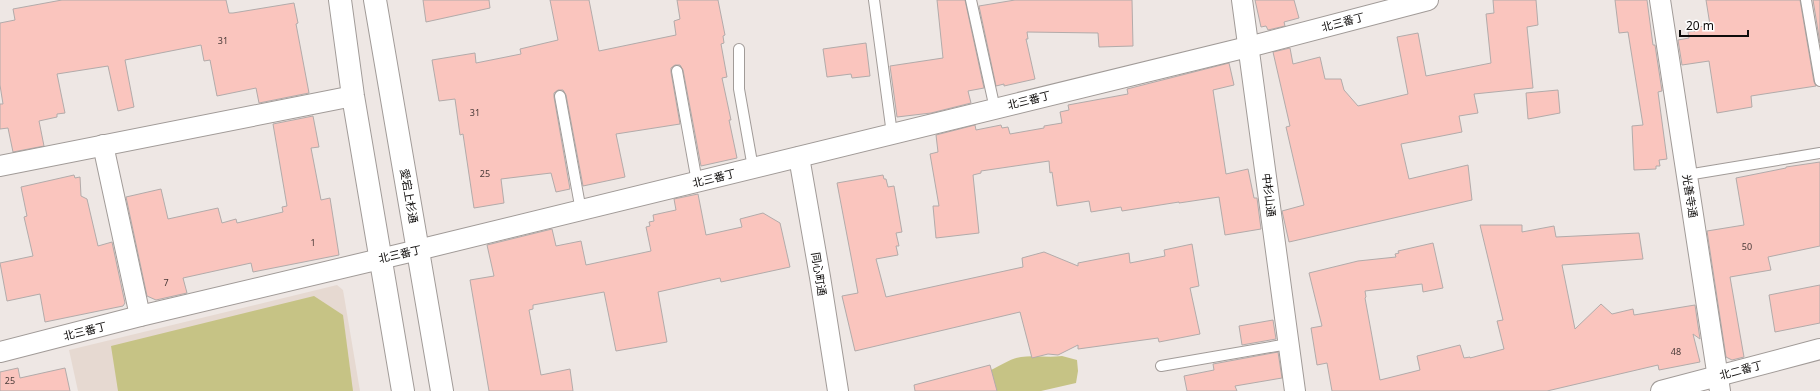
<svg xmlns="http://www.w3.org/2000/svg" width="1820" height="391" font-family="'Noto Sans','Noto Sans JP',sans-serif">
<rect width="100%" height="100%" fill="#eee7e4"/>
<!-- built -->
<polygon fill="#e6d9d1" points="337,285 343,290 360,391 78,391 69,350"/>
<!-- green -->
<g fill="#c6c385">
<polygon points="314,296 343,315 353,391 118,391 111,346"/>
<path d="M1062 356 1077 360 1078 371 1076 383 1041 391H995L991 370C1000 366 1011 358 1021 357 1034 355 1048 358 1062 356Z"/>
</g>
<!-- building -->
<g fill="#fac5be" stroke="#b2abaa">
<polygon points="62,0 226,0 229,13 233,13 294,3 298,23 296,24 309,93 259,103 256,88 217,96 210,60 204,61 201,45 125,60 134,107 118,111 108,66 57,74 65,113 57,114 57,117 39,121 44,146 13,152 8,128 0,129 0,104 3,104 0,85 0,23 15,20 13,9"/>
<polygon points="423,0 489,0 490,8 426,22"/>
<polygon points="550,0 589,0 599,51 676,35 674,21 680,19 677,0 718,0 725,35 723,36 724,43 721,44 727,77 722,78 731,120 729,120 737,158 701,166 683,70 680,65 675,65 671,68 671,72 680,124 616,134 625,177 583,186 566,95 563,90 558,90 554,93 554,97 570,189 556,192 551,173 501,179 504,203 474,208 463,134 460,135 455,99 439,101 432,60 475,53 476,63 521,54 520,49 558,40"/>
<polygon points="937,0 965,0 984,88 968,91 971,103 931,113 897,117 890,66 943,58"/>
<polygon points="1015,0 1132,0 1133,46 1099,47 1098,33 1027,32 1028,39 1026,39 1035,79 1004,86 1004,84 996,86 979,6"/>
<polygon points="1255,0 1294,0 1299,18 1284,22 1285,26 1268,30 1266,26 1261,27"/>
<polygon points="1493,0 1536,0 1538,25 1527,27 1533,88 1474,94 1478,113 1459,116 1462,132 1401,144 1409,179 1468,165 1472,200 1289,242 1282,211 1304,205 1286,127 1290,126 1273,52 1290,48 1293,64 1320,57 1325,79 1341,79 1344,90 1358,106 1408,94 1397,37 1418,33 1426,76 1491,63 1486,14 1494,13"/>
<polygon points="1615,0 1647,0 1653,45 1655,45 1662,91 1658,92 1667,159 1659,160 1660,166 1656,166 1656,169 1634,170 1632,126 1643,125 1628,32 1619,33"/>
<polygon points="1706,0 1800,0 1814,82 1816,86 1751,96 1752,107 1717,113 1709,61 1682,65 1678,40 1689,38 1688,32 1695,31 1694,28 1710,25"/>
<polygon points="1813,0 1820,0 1820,43"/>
<polygon points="866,43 870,76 852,78 851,74 827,77 823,49"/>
<polygon points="1229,63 1234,85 1213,90 1226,174 1248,169 1254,198 1257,198 1261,229 1225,235 1219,197 1179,203 1179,202 1122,211 1121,207 1091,212 1089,201 1057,206 1052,172 1050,173 1049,161 981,171 981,173 973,175 979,233 936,238 933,206 939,206 930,154 938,152 936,135 975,125 976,130 1001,125 1002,128 1008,127 1010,134 1044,128 1044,126 1062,123 1060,112 1069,110 1068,105 1128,94 1127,89"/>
<polygon points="1558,90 1560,113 1528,119 1526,93"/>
<polygon points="313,116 319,147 311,148 321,200 330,198 339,255 253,272 251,263 183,278 187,293 156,300 147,296 126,197 161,189 168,219 218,208 222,223 236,219 237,223 283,212 282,207 287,206 273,124"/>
<polygon points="1820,162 1820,246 1768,257 1771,270 1730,277 1744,357 1732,360 1726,357 1707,231 1744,225 1736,178 1786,168 1786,167"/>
<polygon points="74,175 75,178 80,177 81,196 87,199 98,246 112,242 125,303 123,306 45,322 40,294 7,301 0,263 33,256 24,217 27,216 21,187"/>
<polygon points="883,175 884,179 886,179 888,187 894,186 902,232 896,233 899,246 896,246 898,255 876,259 886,297 1023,267 1022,258 1044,252 1078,266 1078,263 1129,253 1130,263 1165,256 1164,250 1192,244 1199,286 1190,288 1200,334 1159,342 1158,338 1078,349 1078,345 1058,355 1048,354 1032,358 1020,312 855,351 842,296 858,293 837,183"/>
<polygon points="698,194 706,235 742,227 740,219 763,213 780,223 790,267 721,282 720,278 658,292 667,342 616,351 604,292 533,305 533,309 529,310 541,375 570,369 573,391 489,391 470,280 494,276 487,245 552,229 556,246 581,241 586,265 651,251 646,227 650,226 649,222 654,221 653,215 676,210 674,199"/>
<polygon points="1480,225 1522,225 1522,232 1554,226 1556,237 1639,233 1643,259 1562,265 1575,329 1601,304 1612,314 1633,309 1634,315 1695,305 1700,339 1693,334 1700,362 1659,370 1658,365 1547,391 1332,391 1327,363 1317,365 1311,328 1322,326 1309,273 1358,261 1396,257 1395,254 1399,253 1398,251 1433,243 1443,288 1423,292 1422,284 1365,291 1366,297 1365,298 1380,380 1420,370 1417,356 1460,345 1464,358 1470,357 1470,358 1504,349 1497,321 1503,320"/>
<polygon points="1820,285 1820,323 1775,332 1769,295"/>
<polygon points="1273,320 1276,339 1242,345 1239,326"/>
<polygon points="1278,352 1282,378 1235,386 1237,391 1187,391 1184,376 1214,370 1213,364"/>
<polygon points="990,365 997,391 915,391 914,385"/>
<polygon points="18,368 20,378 65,368 70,391 0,391 0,372"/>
</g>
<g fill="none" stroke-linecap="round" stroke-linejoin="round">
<!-- service casing -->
<g stroke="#a19b98" stroke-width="12">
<g id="service">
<polyline points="874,0 892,134"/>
<polyline points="971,0 995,109"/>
<polyline points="1806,0 1820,81"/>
<polyline points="739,49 739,89 753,168"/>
<polyline points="677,71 697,182"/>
<polyline points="560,96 581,211"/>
<polyline points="1687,175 1820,153"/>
<polyline points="1161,366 1288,344"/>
</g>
</g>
<!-- minor casing -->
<g stroke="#a19b98" stroke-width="22">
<g id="minor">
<polyline points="1242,0 1295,391"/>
<polyline points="1660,0 1720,391"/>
<polyline points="103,145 140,316"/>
<polyline points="799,157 820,277 838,391"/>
<polyline points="0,166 353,96"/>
<polyline points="0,352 140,316 418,250 1260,44 1428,0"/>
<polyline points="1661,391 1820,349"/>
</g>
</g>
<!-- tertiary casing -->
<g stroke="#a19b98" stroke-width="24">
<g id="tertiary">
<polyline points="340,0 353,96 403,391"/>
<polyline points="375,0 442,391"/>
</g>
</g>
<!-- service -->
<use href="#service" stroke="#fff" stroke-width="10"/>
<!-- minor -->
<use href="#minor" stroke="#fff" stroke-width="20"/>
<!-- tertiary -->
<use href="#tertiary" stroke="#fff" stroke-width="22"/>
</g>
<g text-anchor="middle" stroke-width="3" stroke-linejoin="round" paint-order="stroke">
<!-- number labels -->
<g font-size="9" fill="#493a38">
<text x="223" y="44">31</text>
<text x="475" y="116">31</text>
<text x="485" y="177">25</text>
<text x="313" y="246">1</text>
<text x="1747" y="250">50</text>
<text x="166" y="286">7</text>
<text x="1676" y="355">48</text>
<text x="10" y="384">25</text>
</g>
<!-- street labels -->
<g font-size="11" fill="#0e0c0b" stroke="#fff">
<text transform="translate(1343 22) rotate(-15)" y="4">北三番丁</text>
<text transform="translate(1029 100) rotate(-14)" y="4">北三番丁</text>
<text transform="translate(714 178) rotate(-14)" y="4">北三番丁</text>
<text transform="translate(1269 195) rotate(83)" y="4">中杉山通</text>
<text transform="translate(409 196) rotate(80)" y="4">愛宕上杉通</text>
<text transform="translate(1690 196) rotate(81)" y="4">光善寺通</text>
<text transform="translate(400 254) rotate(-13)" y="4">北三番丁</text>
<text transform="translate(819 274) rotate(81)" y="4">同心町通</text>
<text transform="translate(85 331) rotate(-14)" y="4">北三番丁</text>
<text transform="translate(1741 370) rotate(-15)" y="4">北二番丁</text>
</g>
</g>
<!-- scale -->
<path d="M1680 30v6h68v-6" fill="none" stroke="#0e0c0b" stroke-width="2"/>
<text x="1686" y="30" font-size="12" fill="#0e0c0b" stroke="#ffffff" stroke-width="3" paint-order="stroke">20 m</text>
</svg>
